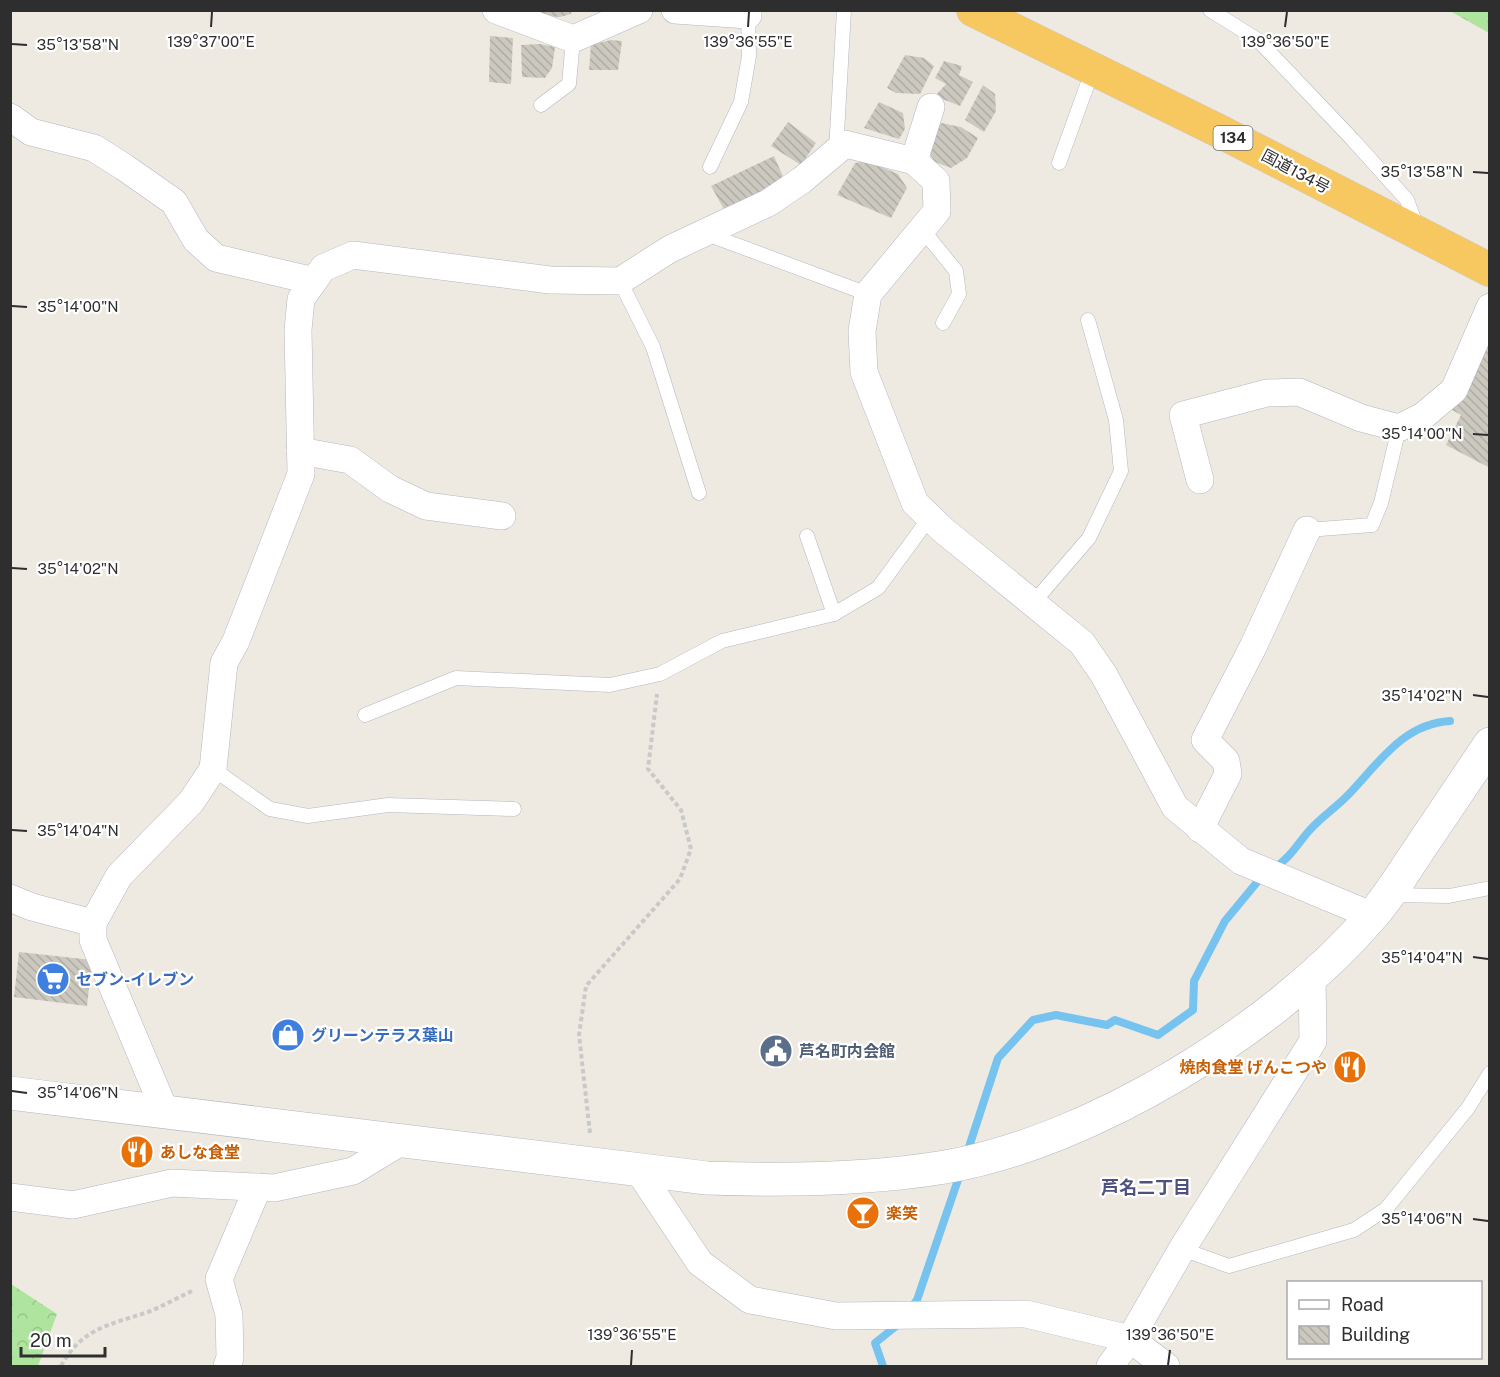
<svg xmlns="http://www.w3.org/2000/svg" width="1500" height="1377" font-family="'Public Sans','Noto Sans JP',sans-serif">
<defs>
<pattern id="forest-crowns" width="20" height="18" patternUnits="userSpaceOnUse" patternTransform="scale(1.5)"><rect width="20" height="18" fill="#afe49e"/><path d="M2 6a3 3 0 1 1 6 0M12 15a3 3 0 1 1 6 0" fill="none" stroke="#97c488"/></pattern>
<pattern id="building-back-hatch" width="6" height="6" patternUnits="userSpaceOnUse" patternTransform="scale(1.5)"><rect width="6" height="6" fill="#cbc8bf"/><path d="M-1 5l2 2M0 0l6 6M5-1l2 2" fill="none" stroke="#afaca4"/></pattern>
</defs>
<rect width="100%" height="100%" fill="#efeae1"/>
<!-- forest -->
<g fill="url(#forest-crowns)">
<polygon points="1450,11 1489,11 1489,33"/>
<polygon points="11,1284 57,1314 38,1366 11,1366"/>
</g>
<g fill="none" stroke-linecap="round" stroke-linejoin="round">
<!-- stream -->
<g stroke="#76c3ef" stroke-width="8">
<path d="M1274 868C1289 859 1297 845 1308 832 1319 819 1334 809 1346 797 1377 766 1401 724 1450 721"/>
<polyline points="967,1153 998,1058 1033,1020 1056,1015 1107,1025 1115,1020 1158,1035 1193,1010 1194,981 1225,921 1263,875"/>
<polyline points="909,1310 917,1300 961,1171"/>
<polyline points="883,1366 875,1343 900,1323"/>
</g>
</g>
<!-- building -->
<g fill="url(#building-back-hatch)">
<polygon points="521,10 572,10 571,14 560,17 529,15"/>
<polygon points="490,36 513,38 511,84 489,82"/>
<polygon points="611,40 622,41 618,70 589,70 591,45"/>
<polygon points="540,44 555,47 552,68 545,78 522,77 521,45"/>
<polygon points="905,55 924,58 934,66 920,94 896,93 887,88"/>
<polygon points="944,61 962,66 959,75 973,82 960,106 935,96 946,84 935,78"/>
<polygon points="983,85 995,94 996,111 984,132 965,120"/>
<polygon points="879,102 903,113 905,129 899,139 864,128"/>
<polygon points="788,122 816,143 801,165 771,146"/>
<polygon points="941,123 961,127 978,138 967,158 951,168 935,162 926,149"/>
<polygon points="774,156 785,181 725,211 711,186"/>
<polygon points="867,161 898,174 907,188 891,218 837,195 855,163"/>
<polygon points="1486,345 1490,348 1490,468 1446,445 1461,415 1452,410"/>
<polygon points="19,952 92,960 87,1006 14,997"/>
</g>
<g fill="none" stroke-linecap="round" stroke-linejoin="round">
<!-- service casing -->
<g stroke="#b4b5c1" stroke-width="15">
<g id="service">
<polyline points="1210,10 1258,40 1353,140 1407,200 1417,227"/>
<polyline points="541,105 569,84 573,39"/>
<polyline points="836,151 844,10"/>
<polyline points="1059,163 1093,69"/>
<polyline points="710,167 741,102 749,56 748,10"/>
<polyline points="922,229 956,271 959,294 943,323"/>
<polyline points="704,233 868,294"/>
<polyline points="620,281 653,347 699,493"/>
<polyline points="1307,530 1372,525 1381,503 1399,428"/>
<polyline points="1033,603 1089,538 1121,471 1116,420 1088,320"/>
<polyline points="834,614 878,588 930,517"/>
<polyline points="365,715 456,678 610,685 660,674 722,641 834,614 807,536"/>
<polyline points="213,769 270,809 308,816 388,805 514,809"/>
<polyline points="1390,895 1449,896 1490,888"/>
<polyline points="1182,1249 1229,1266 1354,1230 1386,1209 1468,1108 1490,1073"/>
</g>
</g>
<!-- minor casing -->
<g stroke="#b4b5c1" stroke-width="28">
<g id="minor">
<polyline points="496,10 573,39 639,10"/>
<polyline points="675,10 748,15"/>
<polyline points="10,117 31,132 94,148 124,167 174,202 196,240 216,258 314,281"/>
<polyline points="914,161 931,107"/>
<polyline points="300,451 350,460 390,489 426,506 502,516"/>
<polyline points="1200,480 1183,415 1267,393 1299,392 1361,418 1399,428 1423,416 1454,390 1490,307"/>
<polyline points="1200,829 1228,774 1226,761 1205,740 1253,647 1307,530"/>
<polyline points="10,898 32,907 93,923"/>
<polyline points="164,1109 93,940 93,923 119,876 191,802 213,769 224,663 236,641 301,474 298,330 301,299 323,268 353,255 550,280 620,281 670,249 768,203 802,180 845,144 914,161 936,181 937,211 868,294 862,331 864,372 915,503 943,530 1082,643 1104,675 1175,807 1241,861 1373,916"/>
<polyline points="638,1170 700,1263 750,1300 836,1316 1026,1314 1130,1339 1166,1366"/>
<polyline points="10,1197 73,1205 172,1183 274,1188 353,1171 404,1140"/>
<polyline points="227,1366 230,1358 229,1315 219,1279 258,1187"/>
<polyline points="1110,1366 1130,1339 1182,1249 1313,1041 1312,976"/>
</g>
</g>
<!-- tertiary casing -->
<g stroke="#b4b5c1" stroke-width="34">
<path id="tertiary" d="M10 1093 707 1178C787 1181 866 1180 945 1167 1091 1142 1275 1029 1371 917 1389 897 1403 873 1418 851 1442 815 1466 780 1490 744"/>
</g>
<!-- trunk casing -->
<g stroke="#c9c9c9" stroke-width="34">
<polyline id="trunk" points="973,10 1219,131 1490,270"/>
</g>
<!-- path -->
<g stroke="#c9c9c9" stroke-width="4" stroke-dasharray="4.5 3" stroke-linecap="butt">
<polyline points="590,1133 579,1035 586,986 680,879 691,849 681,810 648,769 657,694"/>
<path d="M61 1366C82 1328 109 1325 148 1312 163 1306 179 1297 194 1290"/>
</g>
<!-- service -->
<use href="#service" stroke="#fff" stroke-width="14"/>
<!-- minor -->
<use href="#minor" stroke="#fff" stroke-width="27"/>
<!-- tertiary -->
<use href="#tertiary" stroke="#fff" stroke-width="33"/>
<!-- trunk -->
<use href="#trunk" stroke="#f7c860" stroke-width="33"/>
</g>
<!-- ticks -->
<path fill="none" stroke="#2e2e2e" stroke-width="2" d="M211 27 212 12M748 27 749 12M1285 27 1287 12M12 44 27 45M1473 172 1488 173M12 306 27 307M1473 434 1488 435M12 568 27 569M1473 695 1488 697M12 830 27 831M1473 957 1488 959M12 1091 27 1093M1473 1219 1488 1221M631 1365 632 1350M1168 1365 1170 1350"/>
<!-- icons -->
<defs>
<g id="supermarket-disc" transform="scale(1.725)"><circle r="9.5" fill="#3f7fe0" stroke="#fff"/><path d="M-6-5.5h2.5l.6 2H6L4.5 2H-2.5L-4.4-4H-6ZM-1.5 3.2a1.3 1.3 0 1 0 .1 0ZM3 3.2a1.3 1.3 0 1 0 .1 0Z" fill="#fff"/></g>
<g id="shop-disc" transform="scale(1.725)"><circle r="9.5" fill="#3f7fe0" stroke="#fff"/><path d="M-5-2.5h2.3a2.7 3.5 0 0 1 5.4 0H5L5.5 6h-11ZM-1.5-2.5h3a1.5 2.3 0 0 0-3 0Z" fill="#fff"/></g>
<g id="civic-disc" transform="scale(1.725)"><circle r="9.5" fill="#5c6f8a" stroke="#fff"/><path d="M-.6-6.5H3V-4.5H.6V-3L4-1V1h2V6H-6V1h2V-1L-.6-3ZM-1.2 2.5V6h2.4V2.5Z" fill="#fff"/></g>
<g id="restaurant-disc" transform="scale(1.725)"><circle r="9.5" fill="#e8710a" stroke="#fff"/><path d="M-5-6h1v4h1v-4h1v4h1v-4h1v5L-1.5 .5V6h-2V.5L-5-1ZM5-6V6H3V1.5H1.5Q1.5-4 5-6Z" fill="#fff"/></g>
<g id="bar-disc" transform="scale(1.725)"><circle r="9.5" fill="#e8710a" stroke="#fff"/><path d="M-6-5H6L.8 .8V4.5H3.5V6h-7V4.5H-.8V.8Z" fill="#fff"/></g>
</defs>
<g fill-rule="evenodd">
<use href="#supermarket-disc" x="53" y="979"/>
<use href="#shop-disc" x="288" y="1035"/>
<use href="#civic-disc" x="776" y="1051"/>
<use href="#restaurant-disc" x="1350" y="1067"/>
<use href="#restaurant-disc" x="137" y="1152"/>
<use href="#bar-disc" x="863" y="1213"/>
</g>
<g text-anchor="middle" stroke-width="4.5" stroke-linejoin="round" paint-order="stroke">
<!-- shield labels -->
<rect fill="#fff" stroke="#6d6d6d" stroke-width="1.5" x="1213.5" y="126" width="39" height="24" rx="4.5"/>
<g font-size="15" font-weight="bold" fill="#2e2e2e">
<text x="1233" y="143">134</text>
</g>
<!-- street labels -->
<g font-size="16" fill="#2e2e2e" stroke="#fff">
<text transform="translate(1296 171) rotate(28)" y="6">国道134号</text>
</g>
<!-- shop labels -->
<g font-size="16" font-weight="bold" fill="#366cbe" stroke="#fff" text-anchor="start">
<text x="76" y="985">セブン-イレブン</text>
<text x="311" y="1041">グリーンテラス葉山</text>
</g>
<!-- service labels -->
<g font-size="16" font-weight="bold" fill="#4e5e75" stroke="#fff" text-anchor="start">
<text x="799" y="1057">芦名町内会館</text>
</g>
<!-- food labels -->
<g font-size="16" font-weight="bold" fill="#c56008" stroke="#fff" text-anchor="start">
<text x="1327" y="1073" text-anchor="end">焼肉食堂 げんこつや</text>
<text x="160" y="1158">あしな食堂</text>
<text x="886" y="1219">楽笑</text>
</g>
<!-- neighbourhood labels -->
<g font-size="18" font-weight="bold" fill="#4d517f" stroke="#fff">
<text x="1146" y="1194">芦名二丁目</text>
</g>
</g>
<g font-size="15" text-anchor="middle" fill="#2e2e2e" stroke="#fff" stroke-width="4.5" stroke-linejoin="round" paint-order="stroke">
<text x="211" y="47">139°37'00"E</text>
<text x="748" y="47">139°36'55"E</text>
<text x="1285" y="47">139°36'50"E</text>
<text x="78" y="50">35°13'58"N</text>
<text x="1422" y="177">35°13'58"N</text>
<text x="78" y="312">35°14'00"N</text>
<text x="1422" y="439">35°14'00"N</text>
<text x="78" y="574">35°14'02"N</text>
<text x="1422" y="701">35°14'02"N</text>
<text x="78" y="836">35°14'04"N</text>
<text x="1422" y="963">35°14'04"N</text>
<text x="78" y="1098">35°14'06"N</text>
<text x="1422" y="1224">35°14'06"N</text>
<text x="632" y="1340">139°36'55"E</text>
<text x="1170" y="1340">139°36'50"E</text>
</g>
<!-- border -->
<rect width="1500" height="1377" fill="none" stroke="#2e2e2e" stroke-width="24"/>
<!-- legend -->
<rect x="1287" y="1281" width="195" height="78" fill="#ffffff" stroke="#ababab" stroke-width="1.5"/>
<rect x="1299" y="1300" width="30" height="9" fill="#ffffff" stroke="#ababab" stroke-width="1.5"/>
<text x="1341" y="1311" font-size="18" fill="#2e2e2e">Road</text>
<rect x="1299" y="1326" width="30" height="18" fill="url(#building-back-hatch)" stroke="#ababab" stroke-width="1.5"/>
<text x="1341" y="1341" font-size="18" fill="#2e2e2e">Building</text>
<!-- scale -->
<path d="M21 1347v9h84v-9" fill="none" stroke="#2e2e2e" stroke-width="3"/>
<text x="30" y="1347" font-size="18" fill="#2e2e2e" stroke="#ffffff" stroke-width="4.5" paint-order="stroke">20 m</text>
</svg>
